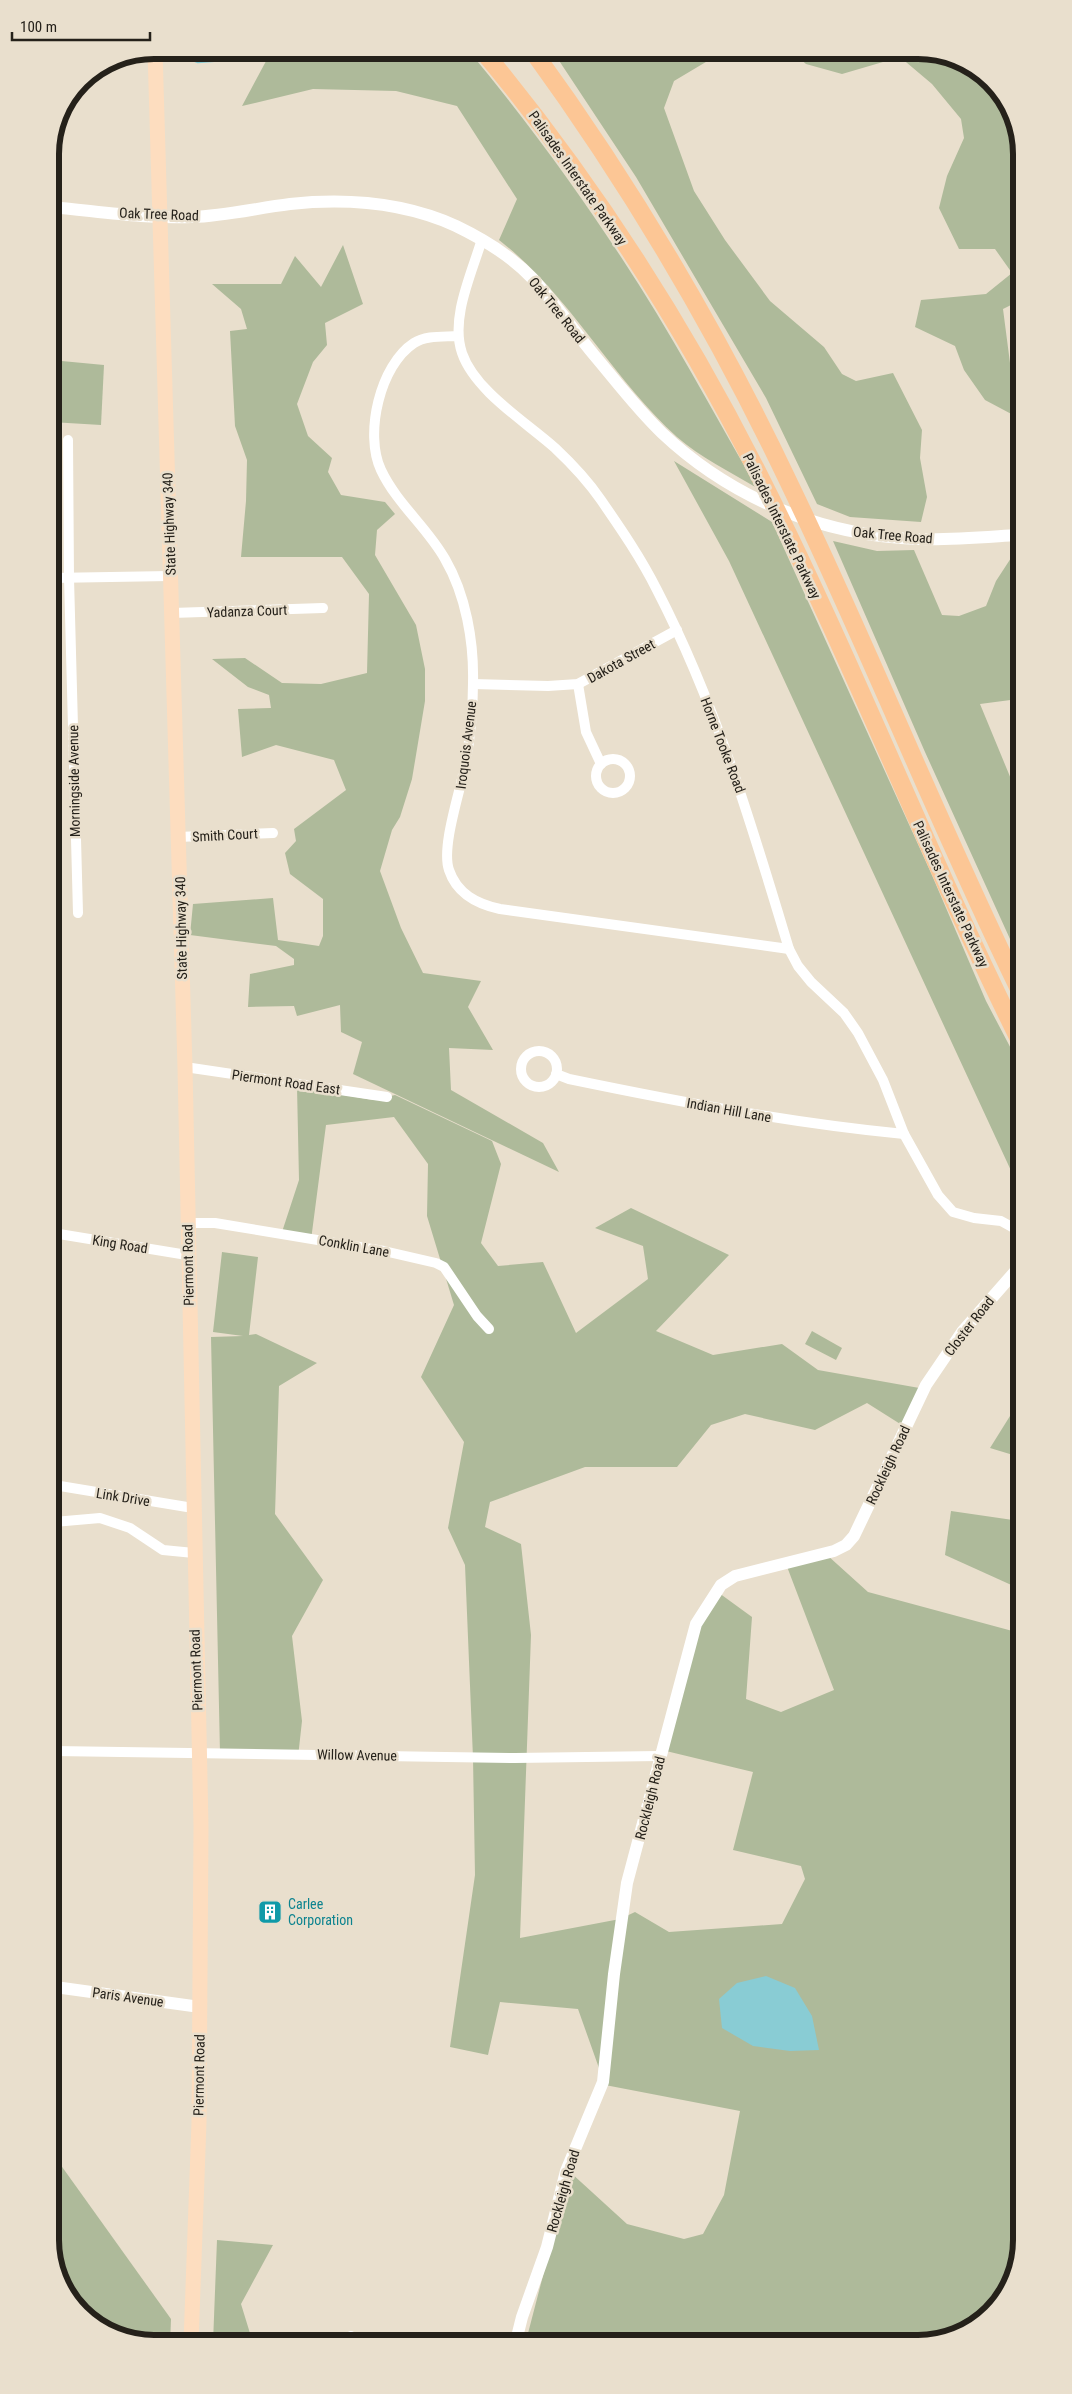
<svg xmlns="http://www.w3.org/2000/svg" width="1072" height="2394" font-family="'Roboto Condensed',sans-serif">
<rect width="100%" height="100%" fill="#e9dfcd"/>
<!-- industrial -->
<polygon fill="#e5cfdd" points="52,930 56,932 59,1224 53,1223"/>
<!-- green -->
<g fill="#aeba9a">
<path d="M272 50H468C523 116 574 185 621 257 670 331 712 410 757 488 730 472 700 457 677 437 611 377 569 294 499 240L517 199 457 106 396 91 313 89 242 106Z"/>
<polygon points="552,50 726,50 674,81 664,108 694,191 725,240 770,301 824,347 842,374 856,381 893,373 922,430 920,458 927,497 921,522 850,517 817,504 766,398 636,177"/>
<polygon points="790,50 925,50 981,71 1016,120 1017,302 1003,309 1017,417 985,400 964,370 955,346 915,327 921,300 986,294 1012,273 995,249 959,249 939,208 947,176 964,138 961,119 932,84 900,57 842,74 806,64"/>
<polygon points="343,245 363,304 325,323 327,345 313,362 297,404 308,436 332,458 328,472 341,495 385,502 395,514 377,530 375,555 416,625 425,669 425,701 412,779 400,817 392,830 380,871 401,928 423,973 481,981 468,1007 493,1050 449,1048 451,1090 543,1143 559,1172 353,1074 362,1042 341,1032 340,1005 297,1016 294,1006 248,1007 250,974 294,965 294,959 276,946 190,935 193,904 273,898 278,940 319,946 323,936 323,899 290,874 285,853 296,841 294,829 346,790 334,760 276,745 242,757 238,709 271,708 269,695 248,687 212,659 245,658 282,683 321,684 367,673 369,594 342,557 241,557 246,501 247,460 235,426 230,331 247,329 241,309 212,284 281,284 295,256 321,287"/>
<polygon points="51,360 104,365 101,425 51,422"/>
<polygon points="674,461 772,522 931,873 986,1001 1019,1064 1019,1188 729,561"/>
<polygon points="833,541 877,551 914,550 942,615 959,616 986,606 996,581 1011,558 1018,628 1018,699 980,704 1018,796 1019,949 1010,939 925,752"/>
<polygon points="297,1087 373,1100 395,1095 492,1141 501,1164 481,1243 498,1266 543,1262 576,1333 648,1279 643,1246 595,1228 631,1208 729,1255 656,1331 713,1355 782,1344 818,1370 925,1389 905,1427 867,1403 815,1430 745,1414 711,1425 677,1467 585,1467 490,1502 485,1527 521,1544 531,1635 520,1938 620,1919 635,1912 669,1932 782,1924 805,1879 801,1866 733,1850 753,1772 666,1751 696,1625 719,1593 752,1617 746,1699 781,1712 834,1690 786,1564 827,1555 868,1592 1020,1633 1022,2240 1001,2303 952,2338 526,2341 570,2172 627,2224 684,2239 703,2234 724,2195 740,2111 605,2085 578,2009 500,2002 488,2055 450,2047 475,1875 473,1758 465,1565 448,1528 464,1442 421,1377 454,1305 427,1216 428,1164 394,1117 326,1125 311,1240 281,1235 299,1180"/>
<polygon points="222,1252 258,1257 249,1335 256,1334 317,1363 279,1386 275,1514 323,1580 292,1636 302,1721 298,1757 220,1753 211,1337 243,1336 213,1332"/>
<polygon points="812,1331 842,1348 836,1360 805,1344"/>
<polygon points="1020,1400 1020,1457 990,1448"/>
<polygon points="951,1511 1020,1521 1020,1589 945,1555"/>
<polygon points="55,2157 171,2319 170,2344 147,2344 91,2322 56,2274"/>
<polygon points="217,2240 273,2245 241,2304 253,2343 213,2343"/>
</g>
<!-- water -->
<polygon fill="#89ccd4" points="766,1976 795,1988 812,2016 819,2050 790,2051 753,2046 722,2028 719,1999 737,1983"/>
<g fill="none" stroke-linecap="round" stroke-linejoin="round">
<!-- stream -->
<polyline stroke="#89ccd4" stroke-width="2.5" points="168,50 198,62 224,60 251,50"/>
<!-- minor -->
<g stroke="#fff" stroke-width="10">
<polyline points="59,113 65,108 74,89"/>
<path d="M482 239C472 273 450 318 462 353 475 391 526 422 555 448 572 464 588 481 601 500 621 529 641 558 657 590 716 704 752 826 789 949L798 966 811 982 844 1013 858 1033 883 1080 904 1134 938 1195 953 1212 974 1218 1001 1221 1019 1231"/>
<path d="M458 336C444 337 426 335 414 343 380 365 364 434 381 470 397 504 427 527 445 559 466 595 474 642 473 683 473 710 470 740 465 766 460 792 441 847 449 870 457 894 477 904 500 909L789 949"/>
<polyline points="68,440 69,578 78,913"/>
<polyline points="51,578 170,576"/>
<polyline points="172,613 323,608"/>
<polyline points="473,684 548,686 578,684 677,630"/>
<polyline points="578,684 586,732 601,764"/>
<circle cx="613" cy="776" r="17"/>
<polyline points="178,837 273,833"/>
<circle cx="539" cy="1069" r="18"/>
<polyline points="185,1067 387,1097"/>
<path d="M556 1074 569 1079C680 1102 791 1123 904 1134"/>
<polyline points="187,1223 215,1223 384,1251 436,1263 444,1267 477,1316 489,1329"/>
<polyline points="53,1233 187,1255"/>
<polyline points="54,1485 193,1508"/>
<polyline points="54,1522 100,1518 130,1528 163,1550 194,1553"/>
<polyline points="54,1751 515,1758 659,1756"/>
<polyline points="351,2336 352,2342"/>
</g>
<!-- tertiary -->
<g stroke="#fff" stroke-width="12">
<path d="M50 207C97 211 145 219 192 217 225 216 257 208 290 204 347 198 403 202 456 226 483 239 511 256 532 278 553 300 574 331 594 355 616 381 637 409 662 433 732 499 823 536 919 539 952 540 985 537 1017 535"/>
<polyline points="55,1987 200,2007"/>
<polyline points="516,2341 522,2317 547,2247 566,2171 603,2082 614,1974 627,1883 696,1624 721,1585 735,1576 834,1551 846,1545 854,1536 926,1385 962,1332 1019,1267"/>
</g>
<!-- primary -->
<polyline stroke="#fdddbf" stroke-width="15" points="155,50 185,1067 201,1827 199,2122 191,2343"/>
<!-- motorway -->
<g stroke="#fcc695" stroke-width="18">
<path d="M482 50C591 181 684 326 760 477 853 661 927 854 1019 1039"/>
<path d="M532 50C631 186 718 333 790 485 870 651 938 823 1019 989"/>
</g>
</g>
<!-- icons -->
<defs>
<g id="building-square" transform="scale(1.25)"><rect x="-9" y="-9" width="18" height="18" rx="4" fill="#0f9aa8" stroke="#e9dfcd"/><path d="M-4-6H4V6H1V3H-1V6H-4ZM-2.5-4.3h1.7v1.8h-1.7ZM.8-4.3h1.7v1.8H.8ZM-2.5-1h1.7V.8h-1.7ZM.8-1h1.7V.8H.8Z" fill="#fff"/></g>
</defs>
<g fill-rule="evenodd">
<use href="#building-square" x="270" y="1912"/>
</g>
<g text-anchor="middle" stroke-width="5" stroke-linejoin="round" paint-order="stroke">
<!-- street labels -->
<g font-size="14" fill="#25211a" stroke="#e9dfcd">
<text transform="translate(578 178) rotate(55)" y="5">Palisades Interstate Parkway</text>
<text transform="translate(159 214) rotate(2)" y="5">Oak Tree Road</text>
<text transform="translate(557 310) rotate(51)" y="5">Oak Tree Road</text>
<text transform="translate(169 524) rotate(-92)" y="5">State Highway 340</text>
<text transform="translate(782 526) rotate(64)" y="5">Palisades Interstate Parkway</text>
<text transform="translate(893 535) rotate(5)" y="5">Oak Tree Road</text>
<text transform="translate(247 611) rotate(-2)" y="5">Yadanza Court</text>
<text transform="translate(621 661) rotate(-29)" y="5">Dakota Street</text>
<text transform="translate(466 745) rotate(-83)" y="5">Iroquois Avenue</text>
<text transform="translate(723 745) rotate(69)" y="5">Horne Tooke Road</text>
<text transform="translate(74 781) rotate(-91)" y="5">Morningside Avenue</text>
<text transform="translate(225 835) rotate(-3)" y="5">Smith Court</text>
<text transform="translate(951 894) rotate(65)" y="5">Palisades Interstate Parkway</text>
<text transform="translate(181 928) rotate(-91)" y="5">State Highway 340</text>
<text transform="translate(286 1082) rotate(8)" y="5">Piermont Road East</text>
<text transform="translate(729 1110) rotate(10)" y="5">Indian Hill Lane</text>
<text transform="translate(120 1244) rotate(9)" y="5">King Road</text>
<text transform="translate(354 1246) rotate(10)" y="5">Conklin Lane</text>
<text transform="translate(188 1265) rotate(-91)" y="5">Piermont Road</text>
<text transform="translate(969 1326) rotate(-52)" y="5">Closter Road</text>
<text transform="translate(888 1465) rotate(-65)" y="5">Rockleigh Road</text>
<text transform="translate(123 1497) rotate(9)" y="5">Link Drive</text>
<text transform="translate(196 1670) rotate(-92)" y="5">Piermont Road</text>
<text transform="translate(357 1755) rotate(1)" y="5">Willow Avenue</text>
<text transform="translate(650 1798) rotate(-76)" y="5">Rockleigh Road</text>
<text transform="translate(128 1997) rotate(8)" y="5">Paris Avenue</text>
<text transform="translate(199 2075) rotate(-89)" y="5">Piermont Road</text>
<text transform="translate(563 2191) rotate(-74)" y="5">Rockleigh Road</text>
</g>
<!-- culture labels -->
<g font-size="14" fill="#0d838f" stroke="#e9dfcd" text-anchor="start">
<text x="288" y="1909">Carlee<tspan x="288" dy="16">Corporation</tspan></text>
</g>
</g>
<!-- crop -->
<path d="M0 0H1072V2394H0ZM154 59H918A95 95 0 0 1 1013 154V2240A95 95 0 0 1 918 2335H154A95 95 0 0 1 59 2240V154A95 95 0 0 1 154 59Z" fill="#e9dfcd" fill-rule="evenodd"/>
<path fill="none" stroke="#25211a" stroke-width="6" d="M154 59H918A95 95 0 0 1 1013 154V2240A95 95 0 0 1 918 2335H154A95 95 0 0 1 59 2240V154A95 95 0 0 1 154 59Z"/>
<!-- scale -->
<path d="M12 32v8h138v-8" fill="none" stroke="#25211a" stroke-width="2.5"/>
<text x="20" y="32" font-size="15" fill="#25211a" stroke="#e9dfcd" stroke-width="4" paint-order="stroke">100 m</text>
</svg>
